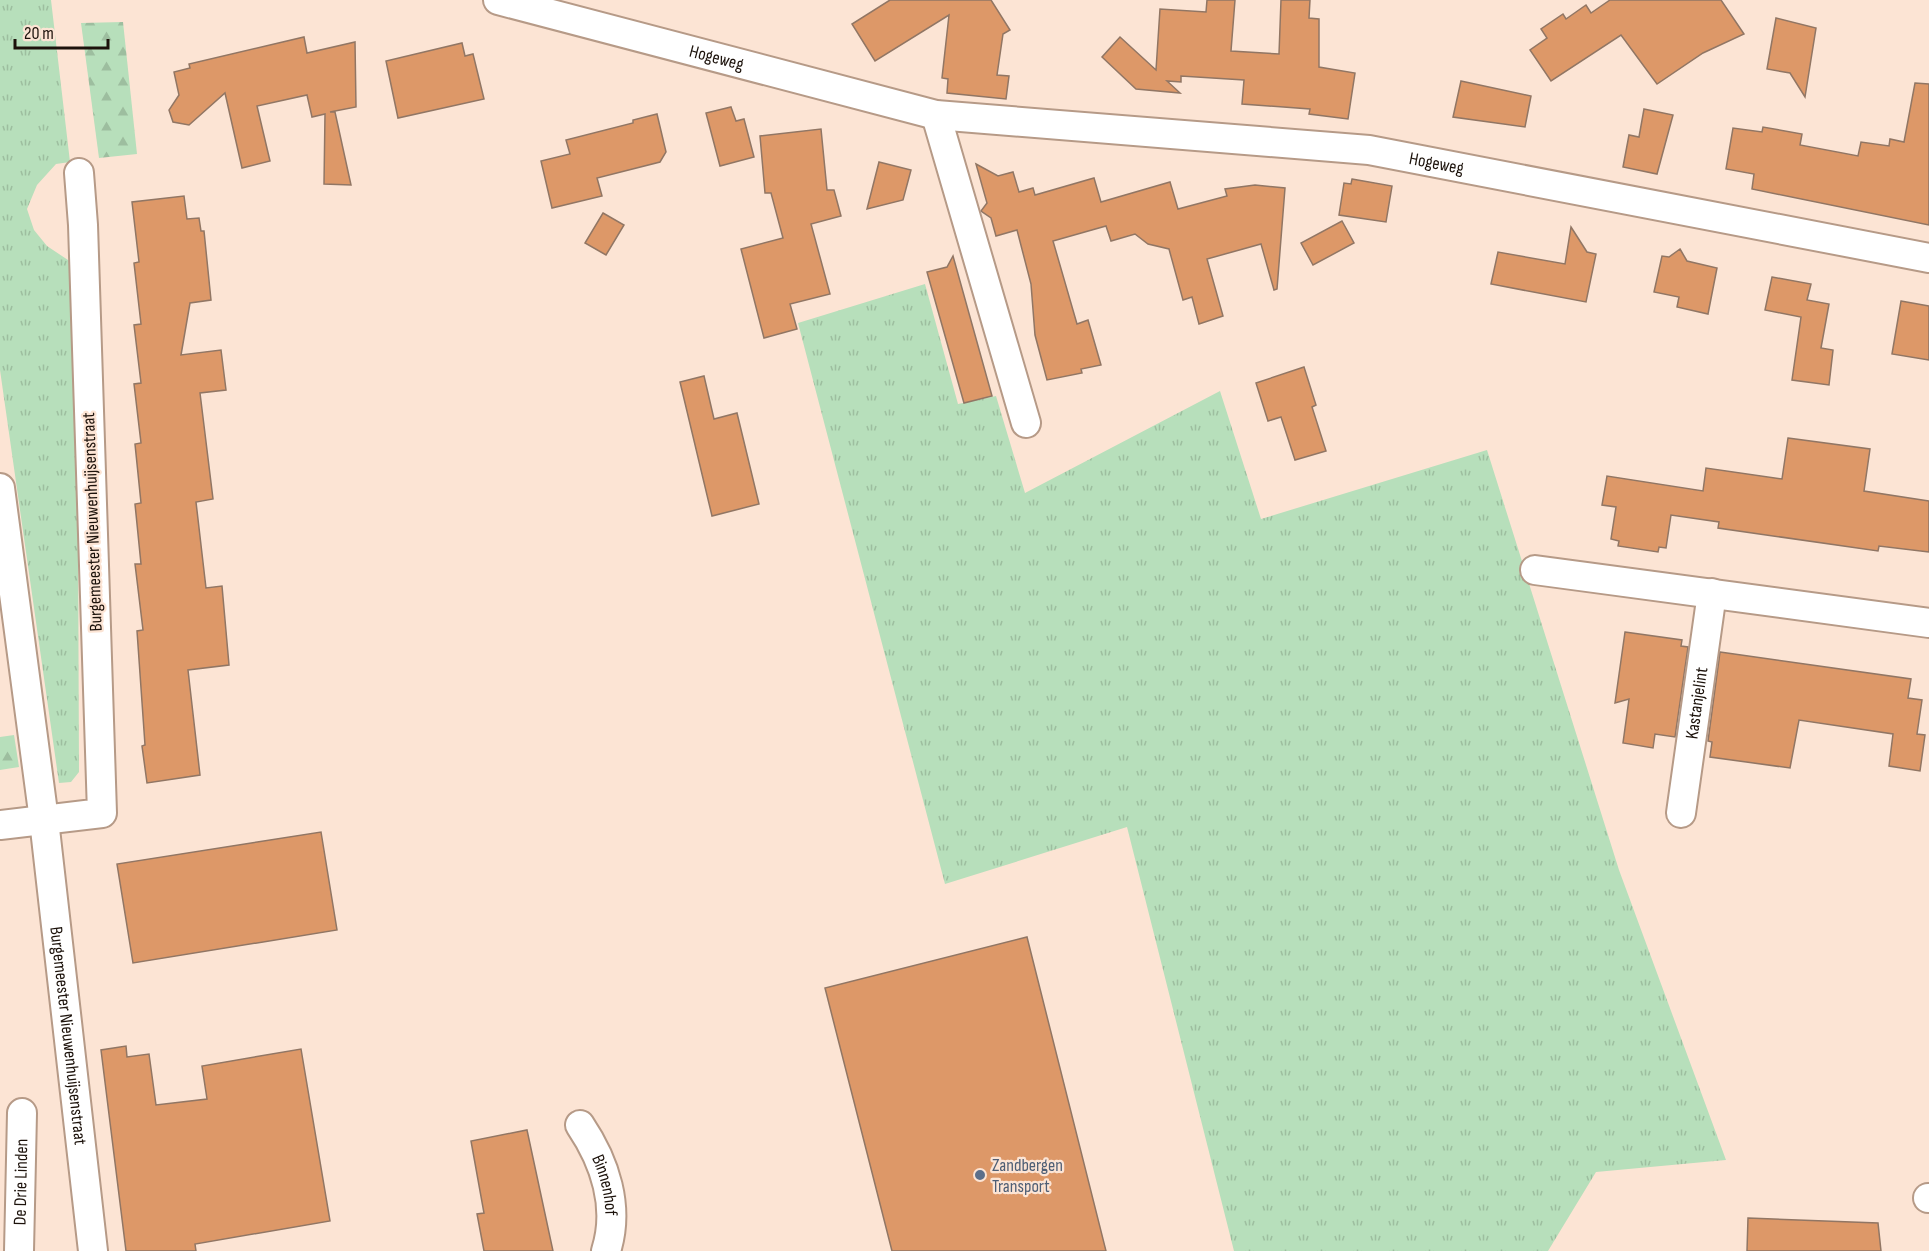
<svg xmlns="http://www.w3.org/2000/svg" width="1929" height="1251" font-family="'Sofia Sans Condensed',sans-serif">
<defs>
<pattern id="grass-tufts" width="24" height="20" patternUnits="userSpaceOnUse" patternTransform="scale(1.5)"><rect width="24" height="20" fill="#b7dfbb"/><path d="M3 7l-1-3M5 7V3M7 7l1-3M15 17l-1-3M17 17v-4M19 17l1-3" fill="none" stroke="#9dbe9f"/></pattern>
<pattern id="forest-firs" width="22" height="20" patternUnits="userSpaceOnUse" patternTransform="scale(1.5)"><rect width="22" height="20" fill="#b7dfbb"/><path d="M5 1l3.5 6h-7zM16 11l3.5 6h-7z" fill="#9dbe9f"/></pattern>
</defs>
<rect width="100%" height="100%" fill="#fce4d4"/>
<!-- grass -->
<g fill="url(#grass-tufts)">
<polygon points="0,0 51,0 70,162 56,164 37,185 27,209 34,230 47,246 71,262 77,283 79,772 71,782 59,783 0,370"/>
<polygon points="925,284 958,404 996,396 1025,493 1220,391 1261,519 1487,450 1619,870 1726,1160 1596,1172 1548,1251 1234,1251 1127,827 945,884 798,323"/>
</g>
<!-- forest -->
<g fill="url(#forest-firs)">
<polygon points="123,22 137,154 99,158 81,23"/>
<polygon points="14,735 19,767 0,770 0,737"/>
</g>
<!-- building -->
<g fill="#dd9868" stroke="#917664" stroke-width="1.5">
<polygon points="890,0 991,0 1010,30 1003,34 997,75 1009,76 1006,99 947,93 948,79 942,78 949,15 875,61 852,24"/>
<polygon points="1207,0 1235,0 1231,51 1279,54 1281,0 1310,0 1309,18 1319,19 1319,67 1355,73 1348,119 1309,114 1310,109 1242,104 1244,80 1181,76 1181,82 1167,81 1180,93 1136,89 1102,57 1120,37 1156,70 1160,9 1206,12"/>
<polygon points="1610,0 1721,0 1744,34 1703,53 1657,84 1621,35 1551,81 1530,50 1547,38 1541,29 1563,14 1566,19 1586,5 1591,13"/>
<polygon points="1776,18 1816,28 1805,97 1790,73 1767,69"/>
<polygon points="304,37 307,53 355,42 356,107 330,112 335,112 351,185 324,184 325,114 312,117 307,95 257,106 270,161 242,168 225,93 189,125 173,122 169,110 179,95 174,72 190,68 189,64"/>
<polygon points="462,43 465,56 473,54 484,99 398,118 386,61"/>
<polygon points="1461,81 1531,96 1525,127 1453,117"/>
<polygon points="1915,83 1929,84 1929,225 1752,189 1754,174 1726,169 1733,128 1762,132 1763,127 1802,134 1800,145 1858,156 1861,142 1889,146 1890,139 1904,142"/>
<polygon points="731,107 736,121 744,119 754,157 720,166 706,113"/>
<polygon points="1644,109 1673,115 1657,174 1623,167 1629,135 1639,137"/>
<polygon points="657,114 666,152 660,162 597,178 602,196 552,208 541,161 570,154 566,140 633,123 633,120"/>
<polygon points="821,129 827,190 834,190 841,216 811,224 830,294 790,304 797,329 764,338 741,249 783,238 771,193 765,193 760,136"/>
<polygon points="879,162 911,170 903,200 867,209"/>
<polygon points="976,164 998,176 1013,172 1019,192 1033,188 1035,195 1094,178 1101,202 1170,182 1178,209 1227,196 1225,189 1255,185 1285,188 1277,289 1274,290 1261,244 1207,259 1223,316 1199,324 1192,297 1183,300 1169,249 1148,244 1135,234 1111,241 1106,226 1053,241 1077,324 1088,320 1101,365 1081,369 1082,373 1047,380 1035,335 1031,284 1017,230 996,236 991,218 981,211 987,203"/>
<polygon points="1352,179 1392,186 1386,222 1339,215 1344,183 1351,184"/>
<polygon points="184,196 187,219 199,218 201,231 204,231 211,300 190,303 181,355 221,350 226,390 200,393 213,499 196,502 206,588 222,586 229,665 188,670 200,775 147,783 142,746 145,745 137,631 143,630 135,564 141,564 135,504 141,503 135,444 141,443 134,384 141,383 134,325 141,324 134,263 139,262 132,202"/>
<polygon points="603,213 624,225 606,255 585,243"/>
<polygon points="1342,221 1354,243 1313,265 1301,243"/>
<polygon points="1571,227 1587,252 1596,254 1586,302 1491,284 1498,252 1565,264"/>
<polygon points="1680,249 1687,261 1717,268 1708,314 1677,307 1679,297 1654,292 1662,256 1669,257"/>
<polygon points="953,256 992,396 964,403 927,272 947,267"/>
<polygon points="1772,277 1811,284 1807,300 1829,304 1821,348 1833,350 1829,385 1792,380 1801,317 1765,310"/>
<polygon points="1901,301 1929,306 1929,360 1892,354"/>
<polygon points="1304,367 1316,405 1312,407 1326,451 1295,460 1281,417 1268,421 1256,383"/>
<polygon points="704,376 714,419 737,413 759,504 712,516 680,382"/>
<polygon points="1788,438 1870,449 1864,491 1929,501 1929,552 1879,546 1878,551 1718,528 1719,522 1671,515 1666,548 1659,547 1658,552 1618,546 1619,541 1611,539 1616,507 1602,505 1607,476 1703,491 1706,468 1782,479"/>
<polygon points="1625,632 1682,640 1681,646 1688,647 1675,737 1655,734 1653,748 1623,743 1629,699 1615,703"/>
<polygon points="1720,652 1911,679 1908,698 1922,700 1917,734 1925,735 1920,771 1889,766 1893,734 1799,720 1790,768 1710,757 1712,742 1708,741"/>
<polygon points="321,832 337,930 133,963 117,864"/>
<polygon points="1027,937 1106,1251 892,1251 825,988"/>
<polygon points="126,1046 127,1057 149,1054 156,1105 207,1099 202,1066 301,1049 330,1221 195,1244 196,1251 126,1251 101,1050"/>
<polygon points="527,1130 553,1251 484,1251 477,1214 484,1213 471,1141"/>
<polygon points="1748,1218 1878,1223 1881,1251 1747,1251"/>
</g>
<g fill="none" stroke-linecap="round" stroke-linejoin="round">
<!-- street casing -->
<g stroke="#b69a87" stroke-width="32">
<g id="street">
<path id="s1" d="M498 0 936 115 1369 150 1929 258"/>
<polyline points="936,115 1026,423"/>
<path id="s2" d="M0 488 44 820 93 1251"/>
<polyline points="1535,570 1929,623"/>
<path id="s3" d="M1681 813 1712 593"/>
<polyline points="0,825 102,813 83,225 79,173"/>
<path id="s4" d="M580 1125C605 1162 620 1207 606 1251"/>
<polyline points="1928,1198 1929,1198"/>
<path id="s5" d="M19 1251 22 1113"/>
</g>
</g>
<!-- street -->
<use href="#street" stroke="#fff" stroke-width="28"/>
</g>
<!-- markers -->
<circle fill="#5c6f8a" stroke="#fce4d4" stroke-width="2" cx="980" cy="1175" r="6"/>
<g text-anchor="middle" stroke-width="4.5" stroke-linejoin="round" paint-order="stroke">
<!-- street labels -->
<g font-size="18" fill="#1c120b" stroke="#fce4d4">
<text dy="6" stroke="none"><textPath href="#s1" startOffset="226">Hogeweg</textPath></text>
<text dy="6" stroke="none"><textPath href="#s1" startOffset="956">Hogeweg</textPath></text>
<text transform="translate(92 522) rotate(-92)" y="6">Burgemeester Nieuwenhuijsenstraat</text>
<text dy="6" stroke="none"><textPath href="#s3" startOffset="111">Kastanjelint</textPath></text>
<text dy="6" stroke="none"><textPath href="#s2" startOffset="552">Burgemeester Nieuwenhuijsenstraat</textPath></text>
<text dy="6" stroke="none"><textPath href="#s5" startOffset="69">De Drie Linden</textPath></text>
<text dy="6" stroke="none"><textPath href="#s4" startOffset="66">Binnenhof</textPath></text>
</g>
<!-- service labels -->
<g font-size="18" fill="#4e5e75" stroke="#fce4d4" text-anchor="start">
<text x="992" y="1171">Zandbergen<tspan x="992" dy="21">Transport</tspan></text>
</g>
</g>
<!-- scale -->
<path d="M15 39v9h93v-9" fill="none" stroke="#1c120b" stroke-width="3"/>
<text x="24" y="39" font-size="18" fill="#1c120b" stroke="#fce4d4" stroke-width="4.5" paint-order="stroke">20 m</text>
</svg>
